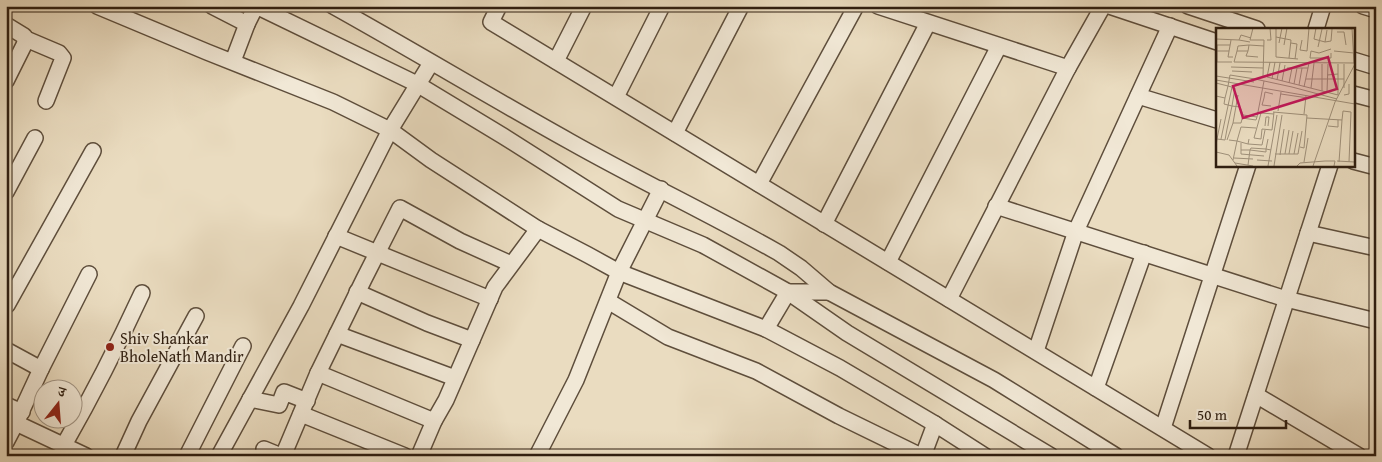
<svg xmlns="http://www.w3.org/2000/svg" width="1382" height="462" font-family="'Gentium Book Plus','Noto Serif Devanagari',serif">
<rect width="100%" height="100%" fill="#eadcc0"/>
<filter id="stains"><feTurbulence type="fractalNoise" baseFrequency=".004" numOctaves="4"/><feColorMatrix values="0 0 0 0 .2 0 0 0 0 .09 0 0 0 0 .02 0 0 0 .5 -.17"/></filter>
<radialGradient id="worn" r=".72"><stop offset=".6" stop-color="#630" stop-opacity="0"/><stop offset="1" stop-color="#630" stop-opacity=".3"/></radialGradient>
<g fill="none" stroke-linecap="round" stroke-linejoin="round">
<!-- street casing -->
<g stroke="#5e4e3c" stroke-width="18">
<g id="street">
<polyline points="97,6 207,52 333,102 390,130 431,160 538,229 588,255 619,272 766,329 840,368 935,424 985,456"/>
<polyline points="212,6 247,24 256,6 417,84 503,136 618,209 703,245 788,292 847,333 1051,456"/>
<path d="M333 6C412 50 490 97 569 141 638 180 710 214 779 253L801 268 829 292 994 380 1116 456"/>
<polyline points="499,6 491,22 1208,456"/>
<polyline points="878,6 1068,68 1103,6"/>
<polyline points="1109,6 1217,42"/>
<polyline points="1188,6 1257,29"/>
<polyline points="1363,6 1376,10"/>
<polyline points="6,25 24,36 25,43 6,81"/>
<polyline points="1316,29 1323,6"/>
<polyline points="26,39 59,53 63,58 46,101"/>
<polyline points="1353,60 1376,67"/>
<polyline points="233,61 247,24"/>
<polyline points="556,61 584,6"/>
<polyline points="1353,94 1376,100"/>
<polyline points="1138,96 1217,120"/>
<polyline points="616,97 662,6"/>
<polyline points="675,133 741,6"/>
<polyline points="1353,161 1376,167"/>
<polyline points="759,184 856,6"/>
<polyline points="6,192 35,138"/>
<polyline points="996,206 1286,299 1376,321"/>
<polyline points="824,224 928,23"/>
<polyline points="1308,233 1376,248"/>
<polyline points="336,236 490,299"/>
<polyline points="888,262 999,46"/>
<polyline points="357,292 427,323 472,340"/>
<polyline points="949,299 1068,68"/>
<polyline points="608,301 668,337 756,371 839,416 921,456"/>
<polyline points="7,305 93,151"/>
<polyline points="766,329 788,292 829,292"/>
<polyline points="337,334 455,378"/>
<polyline points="6,350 41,369 16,423 86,456"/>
<polyline points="1036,351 1076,231 1170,26"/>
<polyline points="41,369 89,274"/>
<polyline points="1096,388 1144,253"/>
<polyline points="1256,395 1359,456"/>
<polyline points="250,399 279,405 284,392 307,401"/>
<polyline points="6,405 22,412"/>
<polyline points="301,414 405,456"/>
<polyline points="434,421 318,373 364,279 400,208 460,241 511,264"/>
<polyline points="1163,428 1248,165"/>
<polyline points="6,442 16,423"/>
<path d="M64 445C92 396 118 345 142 293"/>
<polyline points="264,449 281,456"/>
<polyline points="123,456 139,421 196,316"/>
<polyline points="187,456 243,346"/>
<polyline points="219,456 301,306 390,130 431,63"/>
<polyline points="283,456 318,373"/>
<polyline points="419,456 434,421 446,400 495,287 538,229"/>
<polyline points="537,456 576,380 619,272 661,189"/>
<polyline points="923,456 935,424"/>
<polyline points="1236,456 1330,165"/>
</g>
</g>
<!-- street -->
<use href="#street" stroke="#f1e8d6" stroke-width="15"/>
</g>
<!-- markers -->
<circle fill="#8f2418" stroke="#f1e8d6" stroke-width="2" cx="110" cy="347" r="5"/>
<g text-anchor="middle" stroke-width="4" stroke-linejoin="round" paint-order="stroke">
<!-- poi labels -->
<g font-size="16" fill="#2f1e10" stroke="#f1e8d6" text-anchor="start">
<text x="120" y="344">Shiv Shankar<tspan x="120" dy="18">BholeNath Mandir</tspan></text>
</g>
</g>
<!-- overview -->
<g transform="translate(1216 28)">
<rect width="139" height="139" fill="#eadcc0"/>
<path fill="none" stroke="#9f907a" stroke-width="1" d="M37 0 34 12H48L47 49M60 0V29L82 31M100 0 98 11 109 14 111 2M103 0 136 1M136 0 138 35M121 4H128L130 17M60 9 75 12 73 30M0 11 23 12M15 12 12 29H17M51 12H55L54 0M86 12 84 22 91 23 93 0M34 14 23 12 25 7 35 10M109 14 115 13 116 1M63 15 66 0M75 15 81 16 79 31M33 17 48 18M68 17 71 0M102 19 106 1M1 23V17H14M13 23H1V34H16M21 23 18 34 139 35M32 23H21L22 18 33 17 32 23 30 28 42 29M118 23 138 25M115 25V30H94L95 23 103 25 115 21M54 34 51 49 122 67V46M15 39 47 40M71 40H92L93 35M16 43 36 44M111 47 122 46V36M0 48 38 54M56 51 59 34M90 51H128M0 52 139 76M61 52 64 35M48 53 41 89 27 87 24 79 16 78 19 60 12 58 14 47 39 51 76 59 121 71M66 53 69 37M0 55 12 58 9 70 0 68M73 55 76 40M78 56 81 40M83 57 86 40M88 59 92 40M95 60 98 35M128 60V36M106 63V36M111 64 112 36M65 66 92 70M22 67 17 95H25L27 87M128 67 133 66V56M55 78 46 77 48 70 49 64 57 66M62 83 65 64M57 84 91 87 88 120 84 119M58 86 45 85 38 110 45 111 46 101 56 102 58 84M88 86 90 68M26 90 40 92 41 89M91 90 126 92 123 134M126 92 127 83 135 84 133 134M49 98 50 89H53L52 98M112 98 122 99V92M1 111 5 91M5 111 16 59M52 111 50 121V124L34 122 35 120 50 121 55 122M11 112 17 95M13 112 21 113 25 99 40 100M25 115V126L48 128M32 116 46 117 49 102M0 117 1 111 9 112 11 101 16 78 8 76 9 70M25 122H34L32 137M0 124 13 127 21 138M59 126H82L86 103M69 126 73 102M73 126 77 103M78 126 82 105M64 127 68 101M18 130 37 131M17 132 21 113 32 116 33 111M41 132 56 133M121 133 139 134M88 134 92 110M19 135 37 138M52 138 61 87M58 138 66 87M81 138 84 135 109 133H119L118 138M97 138 119 74 139 36"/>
<path fill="#c2185b" fill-opacity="0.15" stroke="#c2185b" stroke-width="2.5" d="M112 29 121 61 27 90 17 58Z"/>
<rect width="139" height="139" fill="none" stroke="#2f1e10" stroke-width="2.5"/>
</g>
<!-- margin -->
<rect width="1382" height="462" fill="none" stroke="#eadcc0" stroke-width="25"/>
<rect x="8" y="8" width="1367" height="447" fill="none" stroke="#2f1e10" stroke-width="2.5"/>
<rect x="12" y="12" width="1357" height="437" fill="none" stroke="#2f1e10"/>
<!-- north arrow -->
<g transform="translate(58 404) rotate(17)"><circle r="24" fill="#f1e8d6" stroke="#a39787"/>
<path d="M0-4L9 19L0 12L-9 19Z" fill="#8f2418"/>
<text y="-8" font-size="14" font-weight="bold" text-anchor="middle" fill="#2f1e10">उ</text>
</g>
<!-- scale -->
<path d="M1190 420v8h96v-8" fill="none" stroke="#2f1e10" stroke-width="2.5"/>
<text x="1197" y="420" font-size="15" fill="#2f1e10" stroke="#f1e8d6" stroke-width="4" paint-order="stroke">50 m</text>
<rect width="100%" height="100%" filter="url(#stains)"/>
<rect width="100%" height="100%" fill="url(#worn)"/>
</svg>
